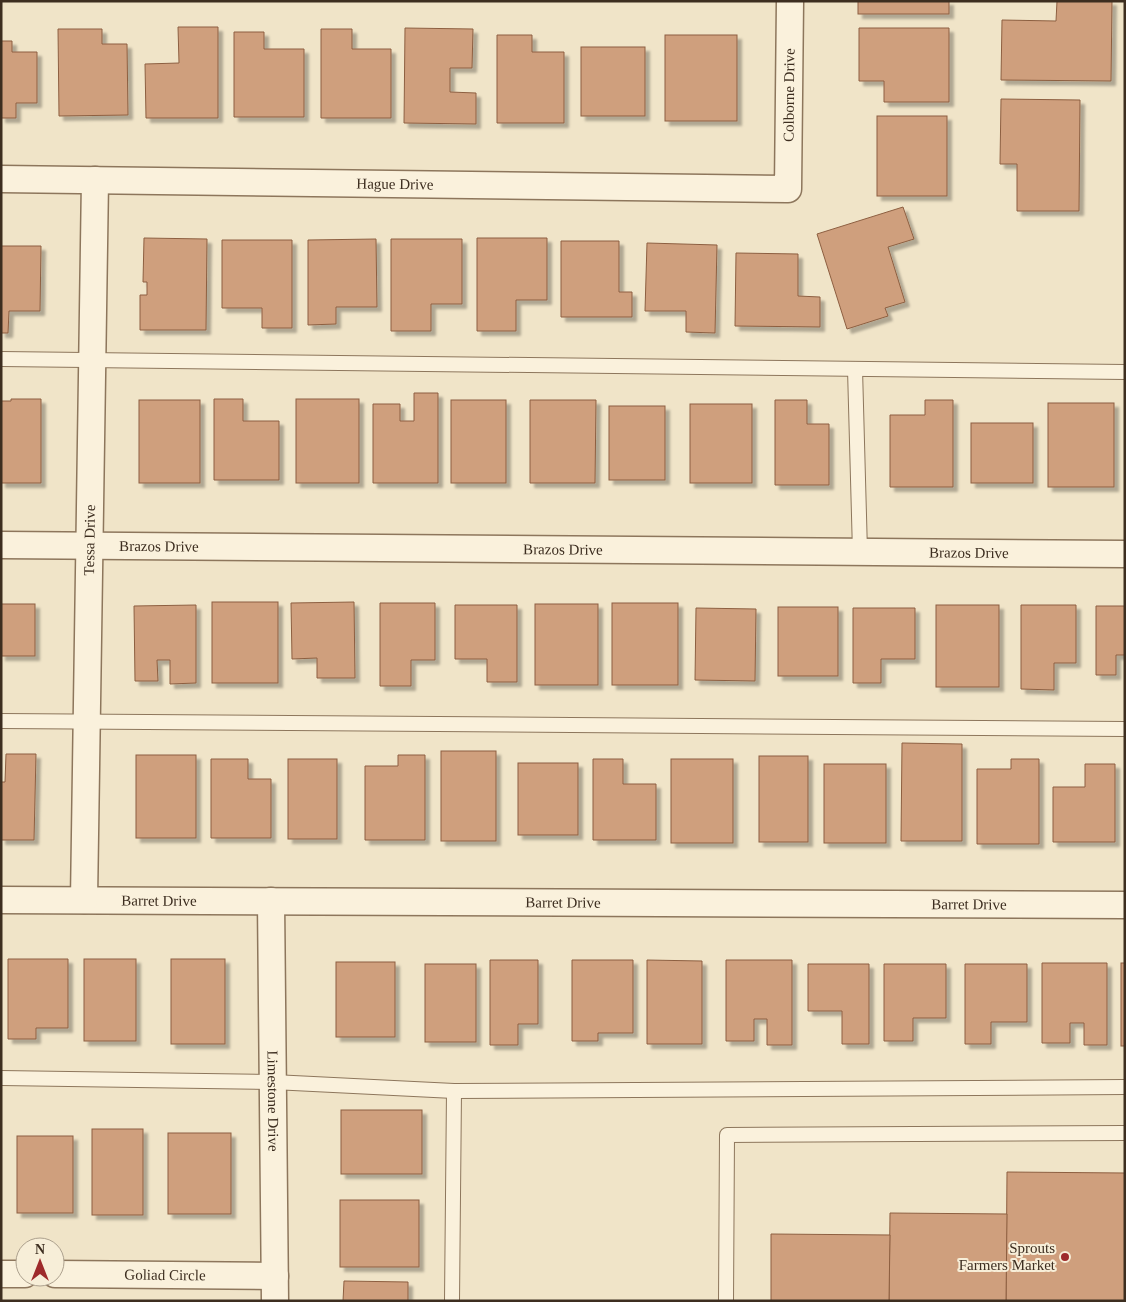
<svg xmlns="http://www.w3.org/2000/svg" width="1126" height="1302" font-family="'Times New Roman',serif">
<defs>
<filter id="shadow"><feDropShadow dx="4.5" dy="4.5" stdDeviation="1" flood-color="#0004"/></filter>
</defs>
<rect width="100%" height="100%" fill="#f0e4c8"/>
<!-- building -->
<g fill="#cf9f7d" stroke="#8d5f41" filter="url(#shadow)">
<rect x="858" y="1" width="91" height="13"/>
<polygon points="1057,1 1112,1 1111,81 1001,80 1002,20 1056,21"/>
<polygon points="178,27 218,27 218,118 146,118 145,64 179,63"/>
<polygon points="405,28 473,29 472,68 450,68 450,92 476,93 476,124 404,123"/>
<polygon points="859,28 949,28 949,102 884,102 884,81 859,81"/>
<polygon points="58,29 102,29 102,44 127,44 128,115 59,116"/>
<polygon points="321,29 352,29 352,49 391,49 391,118 321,118"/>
<polygon points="234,32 264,32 264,49 304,49 304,117 234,117"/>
<polygon points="497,35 532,35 532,52 564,52 564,123 497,123"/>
<rect x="665" y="35" width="72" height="86"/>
<polygon points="1,41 12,41 12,52 37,52 37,103 16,103 16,118 1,118"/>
<rect x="581" y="47" width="64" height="69"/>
<polygon points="1001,99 1080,100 1079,211 1017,211 1017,164 1000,164"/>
<rect x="877" y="116" width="70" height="80"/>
<polygon points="903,207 914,239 888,247 905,302 885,308 888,316 847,329 817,234"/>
<polygon points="144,238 207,239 206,330 140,330 140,295 147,295 147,282 143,282"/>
<polygon points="477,238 547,238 547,300 516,300 516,331 477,331"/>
<polygon points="376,239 377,307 336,307 336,324 308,325 308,240"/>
<polygon points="391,239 462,239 462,304 431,304 431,331 391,331"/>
<polygon points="222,240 292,240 292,328 262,328 262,308 222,308"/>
<polygon points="561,241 619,241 619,292 632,292 632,317 561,317"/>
<polygon points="647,243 717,245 715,333 686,332 686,311 645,311"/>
<polygon points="1,246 41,246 40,311 9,311 8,333 1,333"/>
<polygon points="736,253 798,254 798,296 820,297 820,327 735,326"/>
<polygon points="414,393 438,393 438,483 373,483 373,404 400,404 400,421 414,421"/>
<polygon points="11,399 41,399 41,483 1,483 1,401 11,401"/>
<polygon points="214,399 243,399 243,421 279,421 279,480 214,480"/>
<rect x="296" y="399" width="63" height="84"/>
<rect x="139" y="400" width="61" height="83"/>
<rect x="451" y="400" width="55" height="83"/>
<polygon points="530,400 596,400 595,483 530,483"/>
<polygon points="775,400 807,400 807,424 829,424 829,485 775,485"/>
<polygon points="925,400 953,400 953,487 890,487 890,415 925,415"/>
<rect x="1048" y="403" width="66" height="84"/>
<rect x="690" y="404" width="62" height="79"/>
<rect x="609" y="406" width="56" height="74"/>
<rect x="971" y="423" width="62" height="60"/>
<rect x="212" y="602" width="66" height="81"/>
<polygon points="354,602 355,678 317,678 317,658 292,659 291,603"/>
<polygon points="380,603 435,603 435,660 411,660 411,686 380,686"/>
<rect x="612" y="603" width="66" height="82"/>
<rect x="1" y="604" width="34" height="52"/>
<rect x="535" y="604" width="63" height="81"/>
<polygon points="196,605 196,683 170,684 170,660 157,660 158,681 135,681 134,606"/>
<polygon points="455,605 517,605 517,682 487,682 487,659 455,659"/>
<rect x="936" y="605" width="63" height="82"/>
<polygon points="1021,605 1076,605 1076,663 1054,663 1054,690 1021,689"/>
<polygon points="1096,606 1125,606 1125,655 1116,655 1116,675 1096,675"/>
<rect x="778" y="607" width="60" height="69"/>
<polygon points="696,608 756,609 755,681 695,680"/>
<polygon points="853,608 915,608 915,659 881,659 881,683 853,683"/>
<polygon points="902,743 962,744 962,841 901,841"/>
<rect x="441" y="751" width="55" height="90"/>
<polygon points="6,754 36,754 34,840 1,840 1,782 5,782"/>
<rect x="136" y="755" width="60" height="83"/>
<polygon points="398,755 425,755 425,840 365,840 365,766 398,766"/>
<rect x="759" y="756" width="49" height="86"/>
<polygon points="211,759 248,759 248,779 271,779 271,838 211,838"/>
<rect x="288" y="759" width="49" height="80"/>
<polygon points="593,759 623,759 623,784 656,784 656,840 593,840"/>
<rect x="671" y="759" width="62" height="84"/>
<polygon points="1011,759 1039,759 1039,844 977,844 977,769 1011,769"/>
<rect x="518" y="763" width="60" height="72"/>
<rect x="824" y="764" width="62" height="79"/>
<polygon points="1085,764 1115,764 1115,842 1053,842 1053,787 1085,787"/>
<polygon points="8,959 68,959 68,1028 36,1028 36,1039 8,1039"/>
<rect x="84" y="959" width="52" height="82"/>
<rect x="171" y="959" width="54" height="85"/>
<polygon points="490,960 538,960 538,1024 518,1024 518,1045 490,1045"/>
<polygon points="572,960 633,960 633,1033 598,1033 598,1041 572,1041"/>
<polygon points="647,960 702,961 702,1044 647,1044"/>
<polygon points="726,960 792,960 792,1045 767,1045 767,1019 754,1019 754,1041 726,1041"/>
<rect x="336" y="962" width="59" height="75"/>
<polygon points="1042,963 1107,963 1107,1045 1084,1045 1084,1023 1070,1023 1070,1043 1042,1043"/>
<rect x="1121" y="963" width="4" height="83"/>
<rect x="425" y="964" width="51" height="78"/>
<polygon points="808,964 869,964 869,1044 842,1044 842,1011 808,1011"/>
<polygon points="884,964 946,964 946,1018 913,1018 913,1041 884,1041"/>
<polygon points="965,964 1027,964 1027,1022 991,1022 991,1044 965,1044"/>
<rect x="341" y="1110" width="81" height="64"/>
<rect x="92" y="1129" width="51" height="86"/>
<rect x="168" y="1133" width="63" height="81"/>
<rect x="17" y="1136" width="56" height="77"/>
<polygon points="1007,1172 1125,1173 1125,1301 1006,1301"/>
<rect x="340" y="1200" width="79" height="67"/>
<polygon points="890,1213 1007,1214 1006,1301 889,1301"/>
<polygon points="771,1234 890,1235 889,1301 771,1301"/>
<polygon points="344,1281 408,1282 408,1301 343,1301"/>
</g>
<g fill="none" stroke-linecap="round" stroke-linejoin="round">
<!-- service casing -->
<g stroke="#8d765c" stroke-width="16">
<g id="service">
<polyline points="1,359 1125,372"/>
<polyline points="855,369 860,552"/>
<polyline points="1,721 1125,729"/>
<polyline points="1,1078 273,1082 454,1091 1125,1087"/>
<polyline points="452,1301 454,1091"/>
<polyline points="726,1301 727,1135 1125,1133"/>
</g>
</g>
<!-- minor casing -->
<g stroke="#8d765c" stroke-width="29">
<g id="minor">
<path id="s1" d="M1 179 788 189 790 1"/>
<path id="s2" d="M1 545 1125 554"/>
<path id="s3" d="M1 900 1125 905"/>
<path id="s4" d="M84 900 95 180"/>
<path id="s5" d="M271 901 275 1301"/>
<polyline points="1,1274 25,1274"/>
<path id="s6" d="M55 1274 275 1276"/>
</g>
</g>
<!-- service -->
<use href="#service" stroke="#faf1dc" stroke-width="14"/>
<!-- minor -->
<use href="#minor" stroke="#faf1dc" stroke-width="26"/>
</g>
<!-- markers -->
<circle fill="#9e2a2b" stroke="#f7eed8" stroke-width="2" cx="1065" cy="1257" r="5"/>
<g text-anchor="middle" stroke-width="4" stroke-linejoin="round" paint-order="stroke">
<!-- street labels -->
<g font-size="15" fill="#3d2e20" stroke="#f7eed8">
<text dy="5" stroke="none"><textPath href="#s1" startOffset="881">Colborne Drive</textPath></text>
<text dy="5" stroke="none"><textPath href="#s1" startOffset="394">Hague Drive</textPath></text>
<text dy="5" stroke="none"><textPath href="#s4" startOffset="360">Tessa Drive</textPath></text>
<text dy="5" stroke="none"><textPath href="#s2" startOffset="158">Brazos Drive</textPath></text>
<text dy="5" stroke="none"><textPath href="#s2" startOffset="562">Brazos Drive</textPath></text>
<text dy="5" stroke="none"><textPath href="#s2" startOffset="968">Brazos Drive</textPath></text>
<text dy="5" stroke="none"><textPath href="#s3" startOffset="158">Barret Drive</textPath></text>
<text dy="5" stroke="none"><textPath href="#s3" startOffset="562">Barret Drive</textPath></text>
<text dy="5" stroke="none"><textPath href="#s3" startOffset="968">Barret Drive</textPath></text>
<text dy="5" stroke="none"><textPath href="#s5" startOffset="200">Limestone Drive</textPath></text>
<text dy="5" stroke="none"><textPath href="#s6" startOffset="110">Goliad Circle</textPath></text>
</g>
<!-- poi labels -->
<g font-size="15" fill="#3d2e20" stroke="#f7eed8" text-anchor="end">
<text x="1055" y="1253">Sprouts<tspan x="1055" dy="17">Farmers Market</tspan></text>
</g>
</g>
<!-- border -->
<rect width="1126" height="1302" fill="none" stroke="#3d2e20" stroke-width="5"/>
<!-- north arrow -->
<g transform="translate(40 1262)"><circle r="24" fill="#f7eed8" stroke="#ada18e"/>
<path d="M0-4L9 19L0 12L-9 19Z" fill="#9e2a2b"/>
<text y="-8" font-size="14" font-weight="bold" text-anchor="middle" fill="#3d2e20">N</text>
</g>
</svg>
